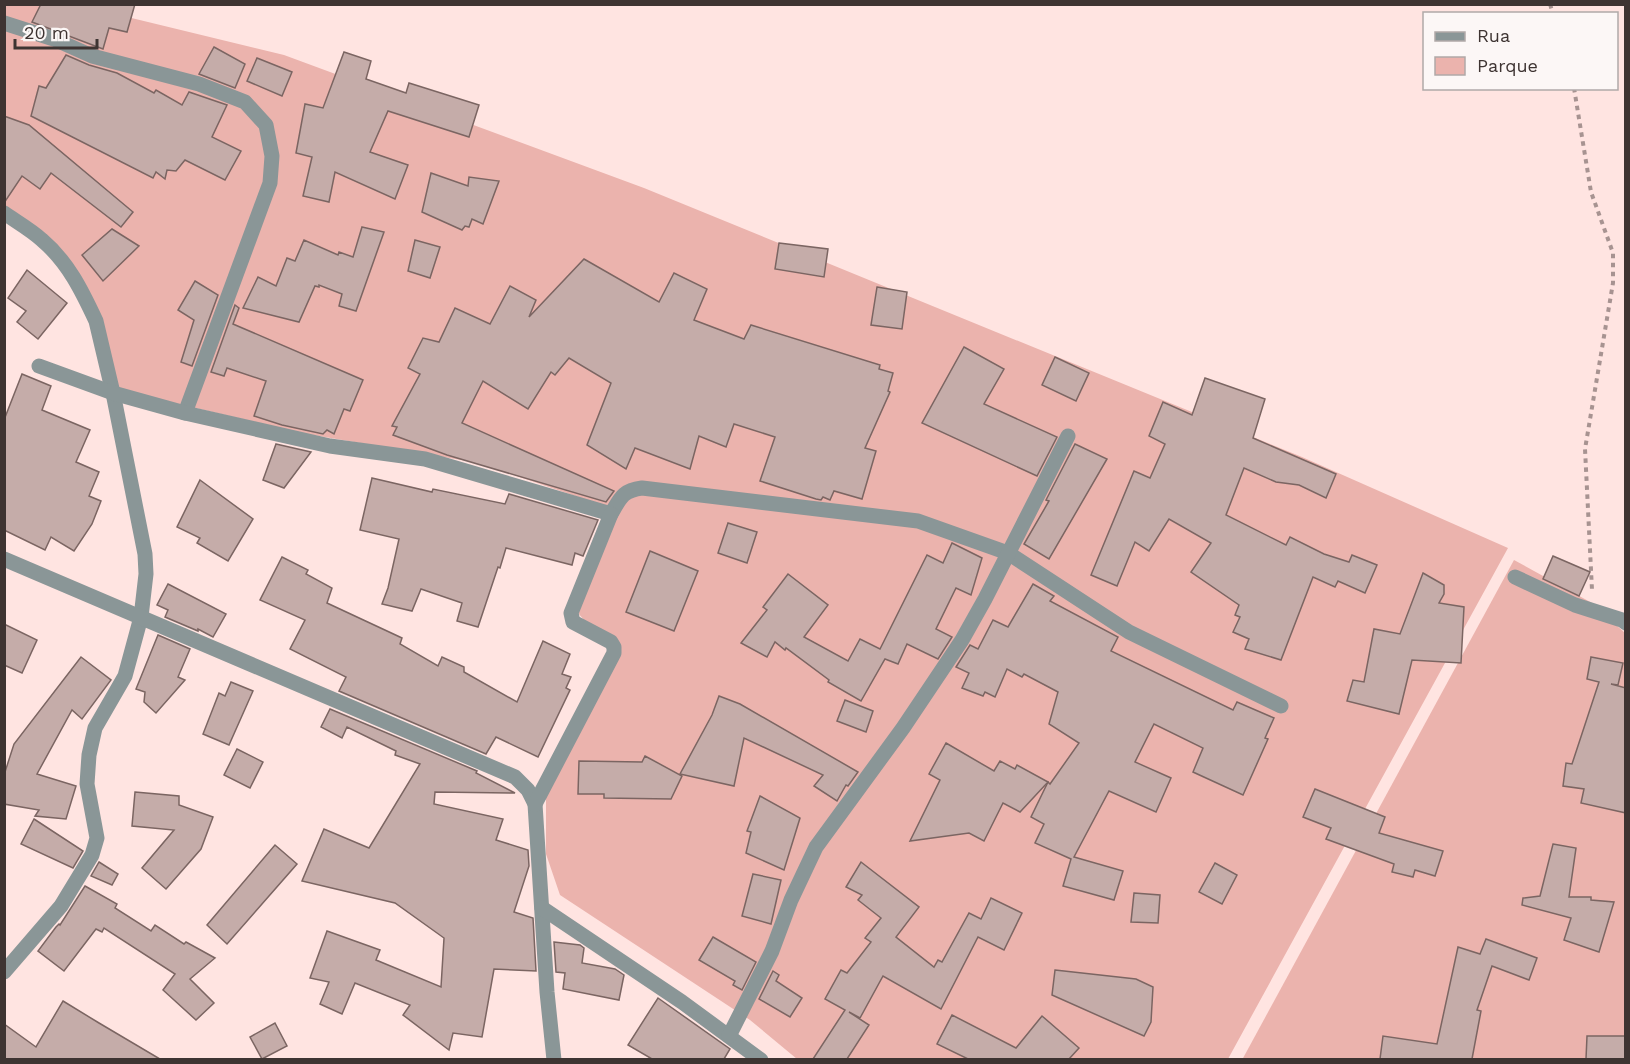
<svg xmlns="http://www.w3.org/2000/svg" width="1630" height="1064" font-family="'Work Sans',sans-serif">
<rect width="100%" height="100%" fill="#ffe4e1"/>
<!-- green -->
<g fill="#ebb3ad">
<polygon points="4,5 78,5 284,55 644,188 1302,457 1508,548 1228,1059 797,1059 750,1020 560,895 546,854 546,797 615,656 578,613 619,511 479,463 301,433 115,389 84,291 5,212"/>
<polygon points="1514,560 1592,603 1625,633 1625,1059 1242,1060"/>
</g>
<!-- building -->
<g fill="#c5aca9" stroke="#7b6562" stroke-width="1.5">
<polygon points="41,4 135,4 127,32 109,28 103,49 32,22"/>
<polygon points="214,47 245,64 235,88 199,74"/>
<polygon points="344,52 371,61 366,79 406,93 409,83 479,105 469,137 388,111 370,152 408,165 395,199 335,172 329,202 303,196 312,157 296,153 305,104 323,108"/>
<polygon points="66,55 89,65 117,73 154,93 156,90 182,105 189,92 227,105 212,137 241,151 225,180 185,160 176,171 167,170 165,179 156,172 153,178 31,116 39,86 46,88"/>
<polygon points="257,58 292,72 282,96 247,81"/>
<polygon points="4,116 29,125 133,212 121,227 51,173 40,189 22,176 4,203"/>
<polygon points="431,173 468,186 469,177 499,181 483,224 472,219 469,227 465,226 462,230 422,212"/>
<polygon points="362,227 384,232 356,311 339,306 342,294 319,285 319,287 315,286 299,322 243,308 258,277 276,286 287,258 295,261 304,240 338,255 339,252 353,257"/>
<polygon points="112,229 139,246 103,281 82,255"/>
<polygon points="415,240 440,247 430,278 408,271"/>
<polygon points="779,243 828,249 824,277 775,269"/>
<polygon points="584,259 659,302 674,273 707,289 694,320 744,339 751,325 880,365 879,369 893,373 888,391 890,392 865,448 876,451 862,499 834,491 830,500 823,497 821,500 816,499 760,481 775,437 734,424 726,447 699,436 690,469 635,448 626,469 587,445 611,383 569,358 555,375 551,372 528,409 483,381 462,423 614,491 606,502 447,455 393,435 397,427 392,426 420,374 408,368 423,338 439,342 455,308 490,324 510,286 536,300 529,317"/>
<polygon points="27,270 67,303 38,339 17,322 26,311 8,298"/>
<polygon points="195,281 218,295 192,366 181,362 194,320 178,310"/>
<polygon points="877,287 907,292 902,329 871,325"/>
<polygon points="235,305 239,308 233,324 363,380 350,411 344,409 334,434 327,430 323,434 282,425 254,416 266,381 227,368 224,376 211,372"/>
<polygon points="964,347 1004,369 984,404 1057,437 1037,476 922,423"/>
<polygon points="1055,357 1089,373 1076,401 1042,385"/>
<polygon points="22,374 51,386 42,410 90,430 76,462 99,472 89,496 101,501 92,524 74,551 51,537 45,550 4,530 4,420"/>
<polygon points="1205,378 1265,399 1253,438 1336,474 1326,498 1299,485 1276,482 1244,468 1226,515 1286,545 1290,537 1324,554 1349,562 1352,555 1377,565 1365,593 1338,581 1335,587 1313,577 1281,660 1245,649 1249,639 1233,632 1240,617 1235,615 1239,605 1191,572 1211,543 1169,519 1149,551 1135,542 1117,586 1091,575 1134,471 1150,478 1165,444 1149,436 1163,402 1192,415"/>
<polygon points="276,444 311,452 284,488 263,480"/>
<polygon points="1075,444 1107,459 1049,559 1024,544 1049,501 1046,500"/>
<polygon points="372,478 432,492 433,489 505,504 509,494 598,520 583,556 575,553 572,565 506,548 500,568 498,567 478,627 457,621 462,603 421,589 412,611 382,604 388,588 399,539 360,530"/>
<polygon points="200,480 253,519 228,561 197,543 200,538 177,527"/>
<polygon points="728,523 757,532 747,563 718,553"/>
<polygon points="952,543 982,558 971,595 956,588 936,629 952,637 938,659 907,644 898,664 885,659 861,701 828,682 829,680 786,648 785,650 775,642 767,657 741,643 767,610 763,607 788,574 828,605 804,637 848,661 860,639 880,649 927,555 943,563"/>
<polygon points="650,551 698,571 674,631 626,612"/>
<polygon points="1553,556 1590,572 1579,596 1543,579"/>
<polygon points="282,557 308,570 306,574 332,588 327,603 402,638 400,644 438,666 442,657 464,667 464,672 517,702 543,641 570,654 562,674 571,677 566,688 570,690 538,757 496,737 486,754 339,691 346,677 290,649 305,620 260,600"/>
<polygon points="1423,573 1444,585 1444,594 1439,603 1464,607 1461,663 1412,660 1399,714 1347,701 1353,680 1364,682 1374,629 1400,634"/>
<polygon points="168,584 226,614 213,637 198,629 198,631 165,617 168,610 157,605"/>
<polygon points="1033,584 1054,596 1050,601 1118,637 1111,651 1233,710 1237,702 1274,718 1265,738 1268,739 1243,795 1193,772 1203,748 1154,724 1135,762 1171,778 1156,812 1109,791 1074,857 1123,871 1114,900 1063,886 1071,859 1035,843 1044,824 1031,817 1048,782 1050,784 1079,743 1049,724 1058,692 1024,674 1022,677 1007,669 995,697 985,692 983,696 962,688 969,673 956,667 970,645 978,649 993,620 1008,627"/>
<polygon points="4,624 37,640 22,673 4,665"/>
<polygon points="158,635 190,649 178,677 185,680 156,713 144,702 145,692 136,689"/>
<polygon points="81,657 111,680 82,719 72,710 37,774 76,786 66,819 35,816 39,810 4,804 4,775 14,744"/>
<polygon points="1591,657 1623,663 1618,685 1611,684 1626,688 1626,813 1581,803 1584,789 1563,786 1566,763 1572,764 1599,682 1587,679"/>
<polygon points="231,682 253,691 229,745 203,734 219,693 225,696"/>
<polygon points="719,696 740,704 858,772 848,786 846,785 837,801 814,786 823,775 744,738 734,786 680,774 712,715"/>
<polygon points="845,700 873,711 866,732 837,721"/>
<polygon points="330,709 477,771 476,773 515,793 435,792 434,804 503,819 496,840 528,850 529,866 514,912 533,918 536,971 494,969 482,1037 453,1033 449,1050 403,1015 410,1005 355,983 342,1014 320,1004 329,982 310,978 327,931 380,950 376,960 441,987 444,938 395,903 302,881 324,829 369,848 420,764 395,755 396,751 347,727 342,738 321,727"/>
<polygon points="946,743 994,771 1000,761 1015,769 1017,765 1048,782 1020,812 1003,803 984,841 969,833 910,841 940,780 929,774"/>
<polygon points="237,749 263,762 250,788 224,775"/>
<polygon points="645,756 682,776 671,799 604,798 604,794 578,794 579,761 642,762"/>
<polygon points="1315,789 1385,817 1379,833 1443,851 1435,876 1415,870 1413,877 1392,872 1394,864 1326,839 1331,828 1303,817"/>
<polygon points="135,792 179,796 179,805 213,817 201,849 166,889 142,868 174,830 132,826"/>
<polygon points="760,796 800,818 784,870 746,853 751,832 747,831"/>
<polygon points="34,819 83,851 73,868 21,844"/>
<polygon points="1553,844 1576,848 1569,897 1591,897 1591,900 1614,902 1599,952 1564,940 1571,918 1522,905 1523,898 1540,896"/>
<polygon points="275,845 297,864 227,944 207,925"/>
<polygon points="99,862 118,874 112,885 91,876"/>
<polygon points="861,862 919,907 896,937 934,967 938,960 942,962 969,913 981,919 991,898 1022,913 1004,950 978,937 941,1009 883,976 860,1018 849,1012 869,1025 847,1059 813,1059 845,1010 825,999 841,970 847,973 871,942 865,938 881,918 858,900 862,895 846,887"/>
<polygon points="1215,863 1237,875 1222,904 1199,892"/>
<polygon points="753,874 781,880 771,924 742,916"/>
<polygon points="85,886 117,904 115,908 151,931 155,925 184,944 186,942 215,958 190,979 214,1003 196,1020 163,990 175,974 104,928 102,932 96,929 64,971 38,951 56,927 59,924 60,925"/>
<polygon points="1134,893 1160,895 1158,923 1131,922"/>
<polygon points="713,937 756,962 742,990 733,985 735,981 699,960"/>
<polygon points="1486,939 1537,958 1529,980 1492,966 1477,1010 1481,1011 1472,1059 1380,1059 1383,1036 1437,1044 1458,947 1480,954"/>
<polygon points="554,942 580,945 584,948 582,963 615,969 624,975 619,1000 563,989 565,973 556,972"/>
<polygon points="1055,970 1136,979 1153,987 1151,1022 1144,1036 1052,995"/>
<polygon points="773,971 779,975 776,981 802,998 790,1017 759,999"/>
<polygon points="658,998 730,1049 724,1059 652,1059 628,1045"/>
<polygon points="63,1001 99,1023 160,1059 4,1059 4,1024 36,1047"/>
<polygon points="952,1015 1016,1048 1042,1016 1079,1048 1069,1059 968,1059 937,1044"/>
<polygon points="275,1023 287,1046 262,1059 250,1037"/>
<polygon points="1587,1036 1626,1036 1626,1059 1586,1059"/>
</g>
<g fill="none" stroke-linecap="round" stroke-linejoin="round">
<!-- path -->
<g stroke="#a79391" stroke-width="4" stroke-dasharray="4.5 4.5" stroke-linecap="butt">
<polyline points="1550,4 1553,14"/>
<polyline points="1574,88 1591,192 1613,253 1613,283 1585,449 1592,590"/>
</g>
<!-- minor -->
<g stroke="#8a9697" stroke-width="15">
<polyline points="4,23 54,39 92,56 199,84 245,102 266,125 272,156 270,183 185,413"/>
<path d="M4 213C17 222 31 230 42 240 68 262 82 291 96 321L113 393 145 554 146 574 141 617 125 676 95 728 89 755 87 784 97 838 92 855 61 906 4 972"/>
<path d="M39 366 113 393 185 413 330 446 425 459 611 514C621 497 622 491 642 488L918 521 1008 553 1129 632 1281 706"/>
<polyline points="4,559 515,777 528,790 535,804 547,992 554,1060"/>
<polyline points="1515,577 1575,605 1622,620 1626,623"/>
<polyline points="535,804 614,653 614,647 611,642 573,622 571,613 611,514"/>
<polyline points="542,908 682,1002 761,1060"/>
<polyline points="729,1036 772,951 791,900 816,847 903,728 962,640 985,599 1068,436"/>
</g>
</g>
<!-- border -->
<rect width="1630" height="1064" fill="none" stroke="#3e3432" stroke-width="12"/>
<!-- legend -->
<rect x="1423" y="12" width="195" height="78" fill="#fcf7f6" stroke="#b0a9a8" stroke-width="1.5"/>
<rect x="1435" y="32" width="30" height="9" fill="#8a9697" stroke="#b0a9a8" stroke-width="1.5"/>
<text x="1477" y="42" font-size="18" fill="#3e3432">Rua</text>
<rect x="1435" y="57" width="30" height="18" fill="#ebb3ad" stroke="#b0a9a8" stroke-width="1.5"/>
<text x="1477" y="72" font-size="18" fill="#3e3432">Parque</text>
<!-- scale -->
<path d="M15 39v9h82v-9" fill="none" stroke="#3e3432" stroke-width="3"/>
<text x="24" y="39" font-size="18" fill="#3e3432" stroke="#fcf7f6" stroke-width="4.5" paint-order="stroke">20 m</text>
</svg>
